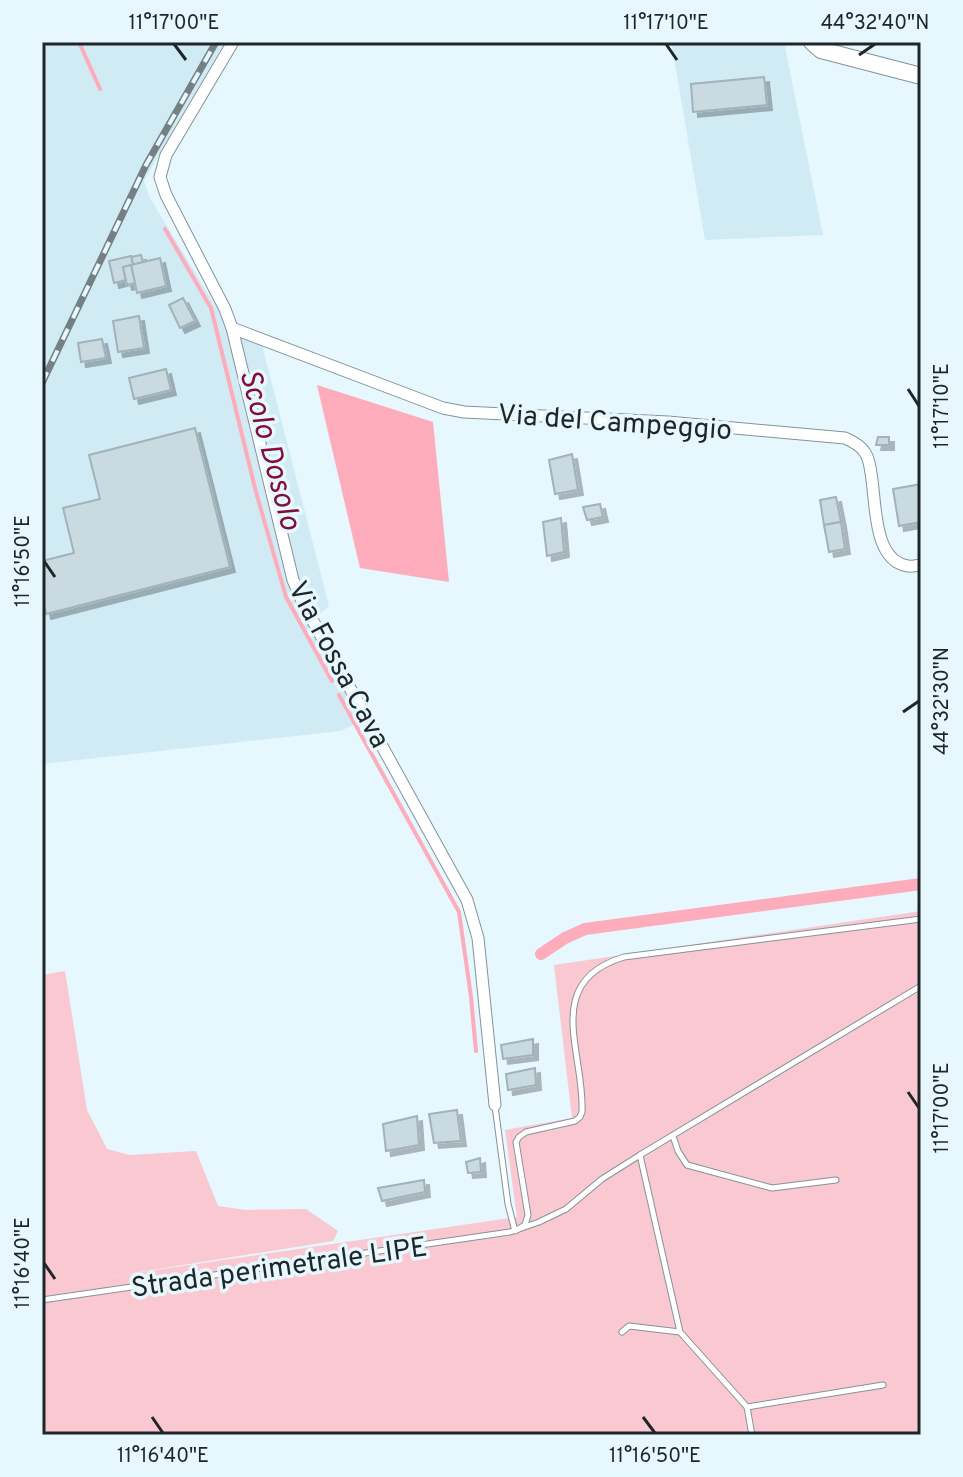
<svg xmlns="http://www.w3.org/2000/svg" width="963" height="1477" font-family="Overpass,sans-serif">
<defs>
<filter id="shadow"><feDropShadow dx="5" dy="5" stdDeviation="0" flood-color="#0004"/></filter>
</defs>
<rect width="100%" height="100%" fill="#e6f7fe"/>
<!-- built -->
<g fill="#d1ebf5">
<polygon points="42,42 225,42 144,181 150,198 216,307 228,306 236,323 251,339 261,341 329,606 308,625 362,721 340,731 42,764 43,242"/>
<polygon points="603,42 784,42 823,235 705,240 672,46"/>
</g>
<!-- green -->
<polygon fill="#f9c8d0" points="921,911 921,1435 42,1435 42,975 65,971 87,1110 107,1149 129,1155 196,1151 218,1206 246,1210 306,1209 338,1231 333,1241 114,1276 517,1217 505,1130 572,1118 554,965"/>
<!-- water -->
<polygon fill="#fcacba" points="317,385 433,422 449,582 360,568"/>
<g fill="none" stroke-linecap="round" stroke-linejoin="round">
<!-- stream -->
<g stroke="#fcacba" stroke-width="4">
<polyline points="79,42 100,89"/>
<polyline points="165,229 211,308 256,492 286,597 332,681"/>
<polyline points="339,695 459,912 471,997 476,1051"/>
</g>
<!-- canal -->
<polyline stroke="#fcacba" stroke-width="12" points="541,954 565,938 585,929 921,884"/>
</g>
<!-- building -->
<g fill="#c9dae1" stroke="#a1b2b8" stroke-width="2" filter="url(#shadow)">
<polygon points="764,77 767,105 693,112 691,84"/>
<polygon points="141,255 143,262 133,265 131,257"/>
<polygon points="131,256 133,265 123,267 126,280 114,283 109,261"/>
<polygon points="160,258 166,286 137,293 131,265"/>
<polygon points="131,265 135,283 127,285 123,267"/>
<polygon points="183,298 195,321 180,328 169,305"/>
<polygon points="139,316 144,348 118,352 113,321"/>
<polygon points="102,339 106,358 81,362 78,343"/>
<polygon points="166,369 171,390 134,399 129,378"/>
<polygon points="195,428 230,567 46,614 42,596 42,561 74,553 63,508 100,499 89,455"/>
<polygon points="878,437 889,437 889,445 876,445"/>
<polygon points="572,454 578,490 555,494 549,460"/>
<polygon points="921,484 921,522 899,526 893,489"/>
<polygon points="836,497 841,522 824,525 820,500"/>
<polygon points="600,504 603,517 587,520 583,507"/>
<polygon points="561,518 564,552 547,556 543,522"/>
<polygon points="841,522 845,549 829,552 824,525"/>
<polygon points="533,1039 533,1055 503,1059 501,1045"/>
<polygon points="535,1068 536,1085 508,1090 506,1074"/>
<polygon points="457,1110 461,1141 434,1143 429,1114"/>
<polygon points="417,1116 419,1145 386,1151 383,1124"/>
<polygon points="480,1158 481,1172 468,1173 466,1162"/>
<polygon points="424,1180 425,1192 382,1201 378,1188"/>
</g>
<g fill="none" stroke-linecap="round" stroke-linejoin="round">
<!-- lane casing -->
<g stroke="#839399" stroke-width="7">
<g id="lane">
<path d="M495 1106 508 1204 515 1231 525 1225 528 1215 516 1142 519 1137 526 1132 575 1121 580 1117 582 1112C585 1053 541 982 624 957L921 919"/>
<polyline points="673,1136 678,1151 687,1165 772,1188 836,1180"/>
<polyline points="640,1155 921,986"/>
<polyline points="42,1300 510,1232 539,1222 566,1209 602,1179 640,1155 680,1332 629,1326 622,1332"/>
<polyline points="680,1332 747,1407 883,1385"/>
<polyline points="747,1407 752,1435"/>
</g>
</g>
<!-- street casing -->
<g stroke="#839399" stroke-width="13">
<g id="street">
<polyline points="233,42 166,155 160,177 166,195 225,309 232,328 293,580 303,603 467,900 478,938 495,1105"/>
<path d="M232 328 443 408 464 412 668 422 845 438C855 443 864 447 868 459 878 488 868 560 908 566 912 567 917 565 921 565"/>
</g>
</g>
<!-- secondary casing -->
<g stroke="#839399" stroke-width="18">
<polyline id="secondary" points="812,42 821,50 921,76"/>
</g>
<!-- lane -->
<use href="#lane" stroke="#fff" stroke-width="5"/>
<!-- street -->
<use href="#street" stroke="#fff" stroke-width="11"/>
<!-- secondary -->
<use href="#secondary" stroke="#fff" stroke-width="16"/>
<!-- rail casing -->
<g stroke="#758085" stroke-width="7">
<polyline id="rail" points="42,383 146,165 216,42"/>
</g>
<!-- rail -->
<use href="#rail" stroke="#e6f7fe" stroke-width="4" stroke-dasharray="12" stroke-linecap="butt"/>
</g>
<!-- ticks -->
<path fill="none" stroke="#1f2628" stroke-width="3" d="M174 44 186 60M666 44 677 60M859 55 875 44M908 389 919 406M44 561 55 577M903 712 919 701M908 1092 919 1108M44 1263 55 1279M152 1417 163 1433M643 1417 655 1433"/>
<g text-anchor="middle" stroke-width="7" stroke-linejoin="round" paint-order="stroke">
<!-- street labels -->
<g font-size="28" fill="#1f2628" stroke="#e6f7fe">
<text transform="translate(615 421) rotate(4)" y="10">Via del Campeggio</text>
<text transform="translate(340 664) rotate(62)" y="10">Via Fossa Cava</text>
<text transform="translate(279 1266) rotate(-8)" y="10">Strada perimetrale LIPE</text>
</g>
<!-- water labels -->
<g font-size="30" font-style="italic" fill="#830e37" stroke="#e6f7fe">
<text transform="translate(271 449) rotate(75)" y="10">Scolo Dosolo</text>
</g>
</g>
<!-- border -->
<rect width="963" height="1477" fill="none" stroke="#e6f7fe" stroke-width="88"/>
<rect x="44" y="44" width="875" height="1389" fill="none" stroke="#1f2628" stroke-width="3"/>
<g font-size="20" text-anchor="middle" fill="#1f2628">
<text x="174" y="29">11°17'00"E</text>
<text x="666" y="29">11°17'10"E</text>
<text x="875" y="29">44°32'40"N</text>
<text transform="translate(941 406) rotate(-90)" y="7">11°17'10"E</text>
<text transform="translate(22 561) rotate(-90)" y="7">11°16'50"E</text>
<text transform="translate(941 701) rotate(-90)" y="7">44°32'30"N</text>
<text transform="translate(941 1108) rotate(-90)" y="7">11°17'00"E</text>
<text transform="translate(22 1263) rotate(-90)" y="7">11°16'40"E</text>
<text x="163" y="1462">11°16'40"E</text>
<text x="655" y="1462">11°16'50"E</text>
</g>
</svg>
